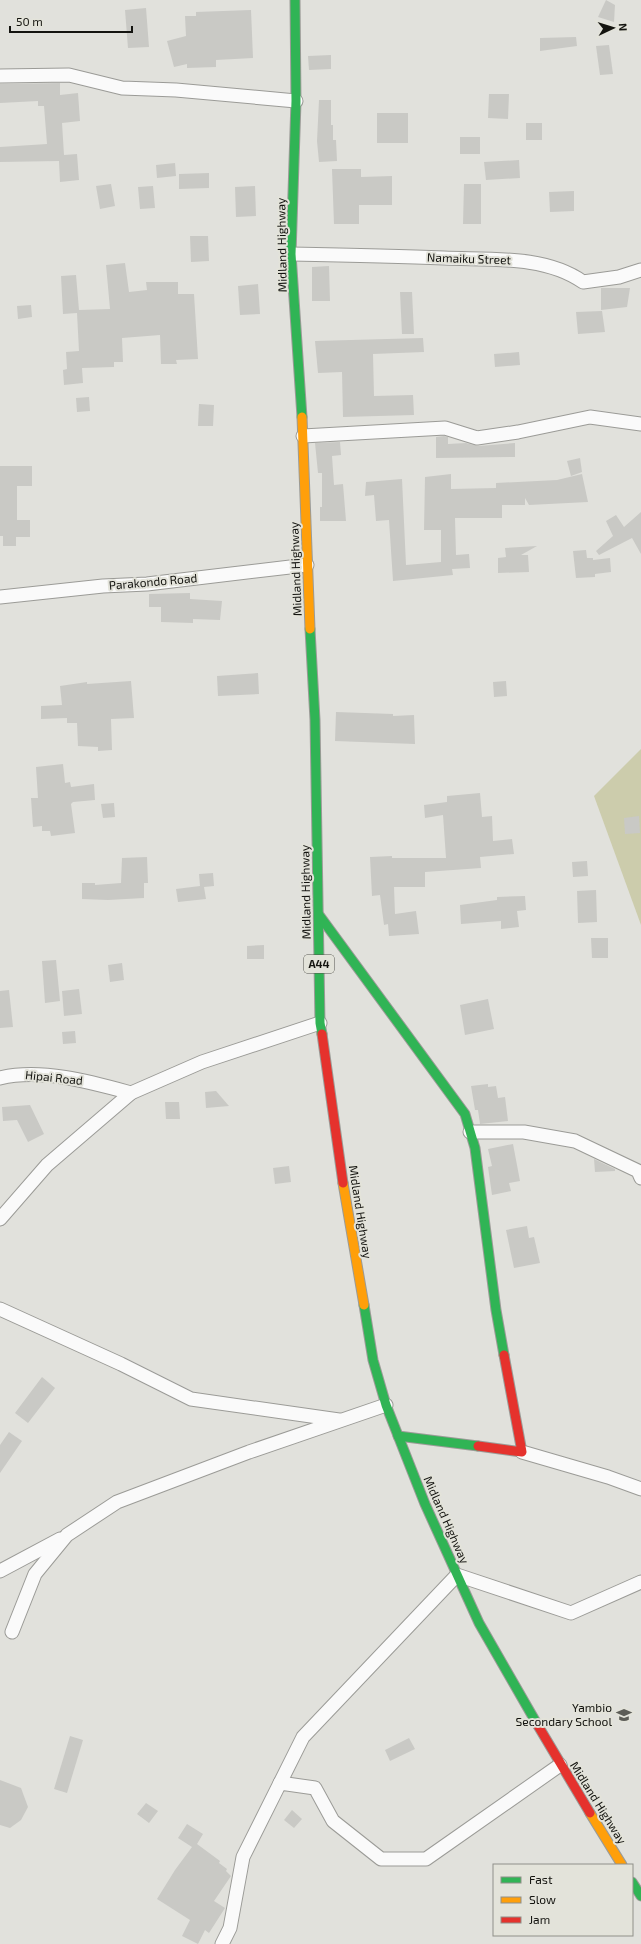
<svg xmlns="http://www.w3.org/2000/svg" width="641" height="1944" font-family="'Exo 2',sans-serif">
<rect width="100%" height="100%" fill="#e1e1dc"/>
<!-- green -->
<polygon fill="#ccccac" points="641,749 641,925 594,796"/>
<!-- building -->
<g fill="#c9c9c5">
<polygon points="606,0 615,5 614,22 598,17"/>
<polygon points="146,8 149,47 128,48 125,10"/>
<polygon points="251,10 253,58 216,60 216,67 187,68 187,64 174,67 167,41 186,36 185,16 196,16 196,12"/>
<polygon points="576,37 577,46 540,51 540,38"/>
<polygon points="609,45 613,74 600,75 596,46"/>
<polygon points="331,55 331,69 309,70 308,56"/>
<polygon points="60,83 60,95 78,93 80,121 62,123 64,155 77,154 79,180 60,182 59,161 0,162 0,147 47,144 44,106 38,106 38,101 0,103 0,84"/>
<polygon points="489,94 509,94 508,119 488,118"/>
<polygon points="319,100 331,100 331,125 333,125 333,140 336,140 337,161 319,162 317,141"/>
<rect x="377" y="113" width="31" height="30"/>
<rect x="526" y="123" width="16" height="17"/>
<rect x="460" y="137" width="20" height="17"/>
<polygon points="519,160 520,178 486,180 484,162"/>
<polygon points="175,163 176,176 157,178 156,165"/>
<polygon points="332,169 361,169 361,177 392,176 392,205 359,205 359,224 334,224"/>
<polygon points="209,173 209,188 179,189 179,174"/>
<polygon points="111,184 115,206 100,209 96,186"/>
<polygon points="464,184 481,184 481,224 463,224"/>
<polygon points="153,186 155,208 140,209 138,187"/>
<polygon points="255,186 256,216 236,217 235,187"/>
<polygon points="574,191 574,211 550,212 549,192"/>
<polygon points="190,236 208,236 209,261 191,262"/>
<polygon points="125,263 129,292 147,290 146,282 178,282 178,294 194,294 198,359 176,360 177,364 161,364 160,335 122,338 123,362 114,362 114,367 82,368 83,383 64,385 63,370 67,369 66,352 79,351 77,313 63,314 61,276 76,275 79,310 110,309 106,265"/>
<polygon points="329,266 330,301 312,301 312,267"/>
<polygon points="258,284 260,314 240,315 238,286"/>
<polygon points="601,288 630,288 627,307 601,310"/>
<polygon points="400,292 412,292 414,334 402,334"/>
<polygon points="31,305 32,317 18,319 17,306"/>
<polygon points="602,311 605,332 578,334 576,312"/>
<polygon points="423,338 424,352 373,354 374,396 413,395 414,415 343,417 342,372 318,373 315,341"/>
<polygon points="519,352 520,365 495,367 494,354"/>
<polygon points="89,397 90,411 77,412 76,398"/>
<polygon points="199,404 214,405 213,426 198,426"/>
<polygon points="444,436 448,437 448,444 466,443 478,446 515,443 515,457 436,458 436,437"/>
<polygon points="340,442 341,455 332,456 334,485 343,484 346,521 320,521 320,507 322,507 322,473 318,473 315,443"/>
<polygon points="580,458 582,472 571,476 567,461"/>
<polygon points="0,466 32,466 32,486 17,486 17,520 30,520 30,537 16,537 16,546 3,546 3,536 0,536"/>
<polygon points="451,474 451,489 496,488 496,483 557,480 582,474 588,502 529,505 525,498 525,505 502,505 502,518 455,518 456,555 469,554 470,568 452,569 453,575 393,581 389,520 376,521 374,495 365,496 366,482 402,479 406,565 441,562 441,530 424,530 425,477"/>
<polygon points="641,512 641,554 632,538 599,555 596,551 613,536 606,521 616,515 624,527"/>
<polygon points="537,546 521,555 528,555 529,572 498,573 498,558 506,557 505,548"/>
<polygon points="586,550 587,558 593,558 593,560 610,558 611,572 595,574 595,577 576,578 573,551"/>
<polygon points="190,593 190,599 222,601 220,620 193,619 193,623 161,622 161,607 149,607 149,594"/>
<polygon points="258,673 259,694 218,696 217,676"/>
<polygon points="131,681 134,718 111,719 112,750 98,751 98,747 78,746 77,723 67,723 67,718 41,719 41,706 62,705 60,686 87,682 87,684"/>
<polygon points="506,681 507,696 494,697 493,682"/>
<polygon points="336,712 393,714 393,716 414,715 415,744 335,741"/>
<polygon points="63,764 65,783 70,782 71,787 94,784 95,800 73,802 71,804 75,833 51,836 50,831 42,831 42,826 33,827 31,798 38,798 36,767"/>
<polygon points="480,793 482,817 492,816 493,841 512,839 514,854 480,857 481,868 425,872 425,887 394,887 395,914 416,911 419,934 389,936 388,924 384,925 380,895 372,896 370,857 392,856 392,858 446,858 443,815 425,818 424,805 447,802 447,796"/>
<polygon points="114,803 115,817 103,818 101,804"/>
<polygon points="639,816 640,833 625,834 624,818"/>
<polygon points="147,857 148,883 144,883 144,898 108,900 82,899 82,883 95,883 95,885 121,883 122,858"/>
<polygon points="587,861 588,876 573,877 572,862"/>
<polygon points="213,873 214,886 204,887 206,899 178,902 176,889 200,886 199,874"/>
<polygon points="596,890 597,922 578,923 577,891"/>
<polygon points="525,896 526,910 517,911 519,927 501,929 501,921 461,924 460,905 497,900 497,897"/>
<polygon points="591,938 608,938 608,958 592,958"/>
<polygon points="264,945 264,959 247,959 247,946"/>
<polygon points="56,960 60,1001 45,1003 42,961"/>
<polygon points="122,963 124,980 110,982 108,965"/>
<polygon points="79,989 82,1014 64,1016 62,991"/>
<polygon points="9,990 13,1027 0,1028 0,991"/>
<polygon points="488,999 494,1029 465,1035 460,1005"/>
<polygon points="75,1031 76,1043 63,1044 62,1032"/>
<polygon points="488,1084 488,1087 496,1086 498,1098 505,1097 508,1121 480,1124 478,1110 475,1110 471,1086"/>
<polygon points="216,1091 229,1106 206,1108 205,1092"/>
<polygon points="165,1102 179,1102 180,1119 166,1119"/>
<polygon points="30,1105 44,1134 28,1142 17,1120 3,1121 2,1107"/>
<polygon points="513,1144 520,1181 509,1183 511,1191 492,1195 488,1167 492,1166 488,1149"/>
<polygon points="594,1159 615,1169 615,1171 595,1172"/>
<polygon points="289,1166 291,1182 275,1184 273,1168"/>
<polygon points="527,1226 529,1238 534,1237 540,1263 514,1268 506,1230"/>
<polygon points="42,1377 55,1388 28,1423 15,1413"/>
<polygon points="9,1432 22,1441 0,1473 0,1445"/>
<polygon points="70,1736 83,1740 67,1793 54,1789"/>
<polygon points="409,1738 415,1749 390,1761 385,1750"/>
<polygon points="0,1780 21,1788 28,1807 21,1820 10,1828 0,1825"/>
<polygon points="146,1803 158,1811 149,1823 137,1814"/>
<polygon points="292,1810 302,1819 294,1828 284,1820"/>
<polygon points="187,1824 203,1834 197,1844 220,1861 219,1863 227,1869 226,1871 231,1876 214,1901 225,1908 209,1933 205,1930 198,1944 182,1936 190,1920 157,1899 175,1870 192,1847 178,1838"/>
</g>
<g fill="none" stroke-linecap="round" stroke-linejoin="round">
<!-- street casing -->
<g stroke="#9b9b97" stroke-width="15">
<g id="street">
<polyline points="0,76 69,75 122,88 176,90 296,101"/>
<path d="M291 254C342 255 393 256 444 258 489 260 545 255 583 282L619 277 641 270"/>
<polyline points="303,436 445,428 477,438 518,432 590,417 641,424"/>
<polyline points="0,597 103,586 147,584 307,565"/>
<path d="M0 1078C41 1068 91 1082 131 1093"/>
<polyline points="470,1132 524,1132 575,1141 638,1171 641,1178"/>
<polyline points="0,1219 47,1165 131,1093 202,1062 320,1023"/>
<polyline points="0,1309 121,1364 191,1399 339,1420"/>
<polyline points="522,1452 608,1477 641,1489"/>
<polyline points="0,1571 60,1539"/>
<polyline points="12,1632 35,1574 67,1535 117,1502 249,1452 386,1405"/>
<polyline points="280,1783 303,1737 457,1575 571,1613 641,1582"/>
<polyline points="222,1944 230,1928 243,1857 280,1783 315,1788 333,1821 381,1859 426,1859 560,1765"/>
</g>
</g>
<!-- fast casing -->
<g stroke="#9b9b97" stroke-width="11">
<g id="fast">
<polyline points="295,0 296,101 291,254 302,417"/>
<polyline points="310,629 315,720 320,1023 322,1034"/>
<polyline points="319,915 465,1114 475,1148 496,1310 504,1355"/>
<polyline points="364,1305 373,1360 386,1405 425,1504 479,1623 537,1724"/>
<polyline points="398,1436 478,1446"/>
<polyline points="632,1882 641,1896"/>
</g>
</g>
<!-- slow casing -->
<g stroke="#9b9b97" stroke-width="11">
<g id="slow">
<polyline points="302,417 310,629"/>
<polyline points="343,1183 364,1305"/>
<polyline points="590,1813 622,1865"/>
</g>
</g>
<!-- jam casing -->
<g stroke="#9b9b97" stroke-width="11">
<g id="jam">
<polyline points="322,1034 343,1183"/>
<polyline points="478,1446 522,1452 504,1355"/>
<polyline points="537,1724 590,1813"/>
</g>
</g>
<!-- street -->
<use href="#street" stroke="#fafafa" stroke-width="13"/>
<!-- fast -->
<use href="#fast" stroke="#30b455" stroke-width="9"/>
<!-- slow -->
<use href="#slow" stroke="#ff9f0a" stroke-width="9"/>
<!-- jam -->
<use href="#jam" stroke="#e5322d" stroke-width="9"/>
</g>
<!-- icons -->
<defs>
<g id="school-bare" transform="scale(1.2)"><path d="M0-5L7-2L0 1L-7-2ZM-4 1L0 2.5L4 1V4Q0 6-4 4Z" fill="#5c5c57" stroke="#e3e3da" stroke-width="2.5" paint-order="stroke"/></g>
</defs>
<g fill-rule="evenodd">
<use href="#school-bare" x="624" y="1715"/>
</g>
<g text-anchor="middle" stroke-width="4" stroke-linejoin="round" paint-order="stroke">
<!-- shield labels -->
<rect fill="#e3e3da" stroke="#52524d" stroke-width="1" x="304" y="955" width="30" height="18" rx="3"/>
<g font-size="11" font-weight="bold" fill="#141410">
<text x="319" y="968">A44</text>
</g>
<!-- street labels -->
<g font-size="12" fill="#141410" stroke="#e3e3da">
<text transform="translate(282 245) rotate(-91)" y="4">Midland Highway</text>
<text transform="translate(469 259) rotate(2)" y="4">Namaiku Street</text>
<text transform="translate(296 569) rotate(-92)" y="4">Midland Highway</text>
<text transform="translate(153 582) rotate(-5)" y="4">Parakondo Road</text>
<text transform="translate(306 892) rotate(-91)" y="4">Midland Highway</text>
<text transform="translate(54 1078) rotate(6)" y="4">Hipai Road</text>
<text transform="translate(360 1212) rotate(81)" y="4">Midland Highway</text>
<text transform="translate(446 1520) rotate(66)" y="4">Midland Highway</text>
<text transform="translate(598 1803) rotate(58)" y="4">Midland Highway</text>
</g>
<!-- poi labels -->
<g font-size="12" fill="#141410" stroke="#e3e3da" text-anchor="end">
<text x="612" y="1712">Yambio<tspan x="612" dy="14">Secondary School</tspan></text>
</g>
</g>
<!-- legend -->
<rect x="493" y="1864" width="140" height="72" fill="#e3e3da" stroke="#909089"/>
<rect x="501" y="1877" width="20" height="6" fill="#30b455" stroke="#909089"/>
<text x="529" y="1884" font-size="12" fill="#141410">Fast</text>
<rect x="501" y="1897" width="20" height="6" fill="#ff9f0a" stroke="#909089"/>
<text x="529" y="1904" font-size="12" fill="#141410">Slow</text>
<rect x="501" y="1917" width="20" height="6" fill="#e5322d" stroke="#909089"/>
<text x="529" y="1924" font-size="12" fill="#141410">Jam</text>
<!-- north arrow -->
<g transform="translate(613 28) rotate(86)" stroke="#e3e3da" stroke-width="3" paint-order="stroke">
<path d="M0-3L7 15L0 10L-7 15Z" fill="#141410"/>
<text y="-6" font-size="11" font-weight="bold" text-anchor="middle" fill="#141410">N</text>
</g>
<!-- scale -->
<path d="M10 26v6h122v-6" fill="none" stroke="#141410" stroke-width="2"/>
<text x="16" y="26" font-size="12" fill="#141410" stroke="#e3e3da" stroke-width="3" paint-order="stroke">50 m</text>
</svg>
